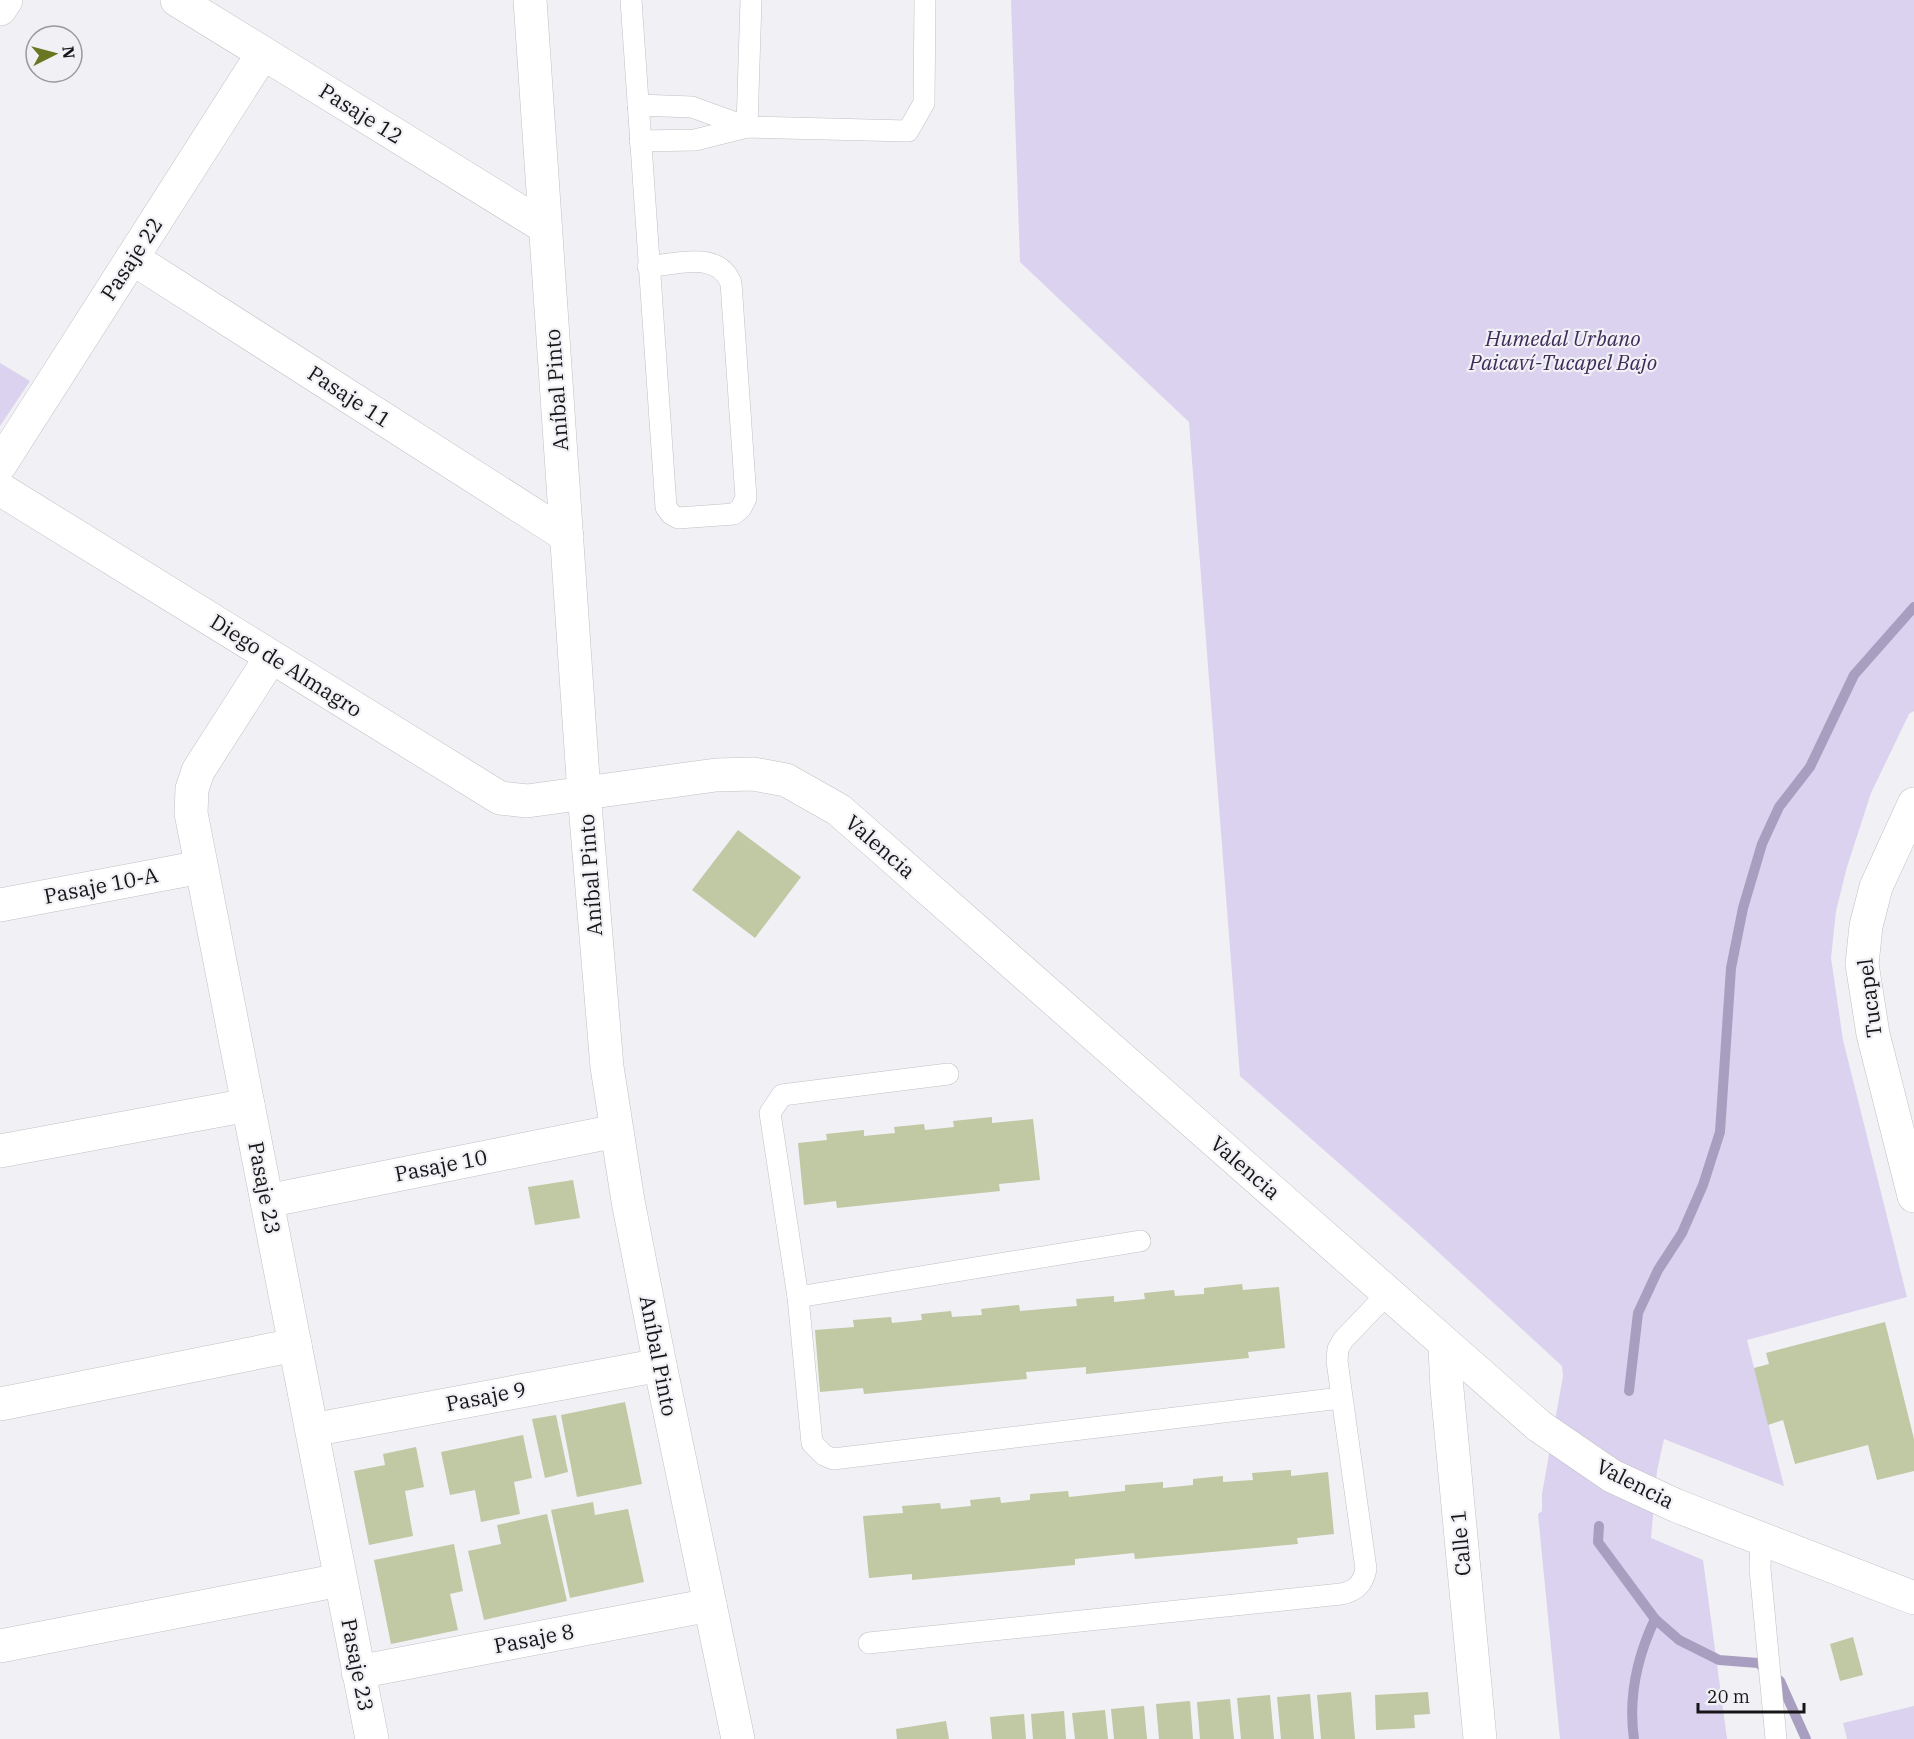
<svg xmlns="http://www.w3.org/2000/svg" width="1914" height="1739" font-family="'IBM Plex Serif',serif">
<rect width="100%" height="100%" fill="#f1f0f4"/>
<!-- green -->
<g fill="#dad2ee">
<polygon points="1011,0 1914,0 1914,711 1909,714 1871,793 1847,867 1836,911 1831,958 1843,1040 1907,1297 1747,1340 1784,1486 1664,1439 1657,1471 1651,1538 1703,1560 1727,1739 1560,1739 1538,1514 1542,1511 1542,1494 1563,1376 1562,1366 1410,1226 1240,1076 1189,422 1020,262"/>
<polygon points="0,363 30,381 0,426"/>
<polygon points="1914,1706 1914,1739 1847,1739 1843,1723"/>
</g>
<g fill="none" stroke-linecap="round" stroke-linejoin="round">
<!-- stream -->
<g stroke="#a89ec0" stroke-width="10">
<polyline points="1629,1391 1638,1313 1658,1270 1682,1233 1703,1185 1720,1132 1731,968 1743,908 1762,844 1779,807 1810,767 1854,675 1914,607"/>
<polyline points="1599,1526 1598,1542 1655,1619 1679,1640 1719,1660 1758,1663 1780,1681 1806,1739"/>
<path d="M1634 1739C1628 1697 1637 1657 1655 1619"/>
</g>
</g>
<!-- building -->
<g fill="#c0c8a4">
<polygon points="738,830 801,877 755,938 692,890"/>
<polygon points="992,1117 992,1123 1033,1119 1040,1180 999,1184 1000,1191 837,1208 836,1201 804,1205 798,1143 827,1140 826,1134 864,1130 864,1136 895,1133 894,1127 924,1124 925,1130 954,1127 953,1121"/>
<polygon points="573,1180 580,1218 535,1225 528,1187"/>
<polygon points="1242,1284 1243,1290 1279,1287 1285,1348 1248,1352 1249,1358 1086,1374 1086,1367 1026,1372 1027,1379 864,1394 863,1388 820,1392 815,1330 854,1327 853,1320 891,1317 892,1323 922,1320 921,1314 951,1311 952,1317 982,1315 981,1309 1019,1305 1020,1311 1077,1306 1076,1299 1114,1296 1114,1302 1145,1299 1144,1293 1174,1290 1175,1296 1204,1294 1204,1288"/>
<polygon points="1885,1322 1914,1439 1914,1471 1877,1480 1868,1445 1795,1464 1783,1420 1768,1425 1754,1368 1769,1364 1766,1353"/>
<polygon points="625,1402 642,1484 577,1497 561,1415"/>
<polygon points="556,1415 568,1472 545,1478 532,1419"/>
<polygon points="523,1435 532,1478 514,1482 520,1514 481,1522 475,1490 450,1495 441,1452"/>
<polygon points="416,1447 424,1487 405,1491 413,1536 369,1545 354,1471 385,1465 383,1454"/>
<polygon points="1291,1470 1291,1476 1328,1472 1334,1534 1297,1538 1298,1544 1135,1559 1134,1553 1075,1559 1075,1565 912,1580 912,1574 869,1578 863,1516 903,1513 902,1506 940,1503 941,1509 971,1506 970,1500 1000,1497 1001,1503 1030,1500 1030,1494 1068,1491 1069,1497 1125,1491 1125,1485 1163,1482 1163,1488 1193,1485 1193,1479 1223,1476 1223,1482 1253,1480 1252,1473"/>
<polygon points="593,1502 595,1515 628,1509 644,1582 570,1598 551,1510"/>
<polygon points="547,1514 567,1601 484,1620 468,1551 501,1544 497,1525"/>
<polygon points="454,1544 463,1591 450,1594 458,1630 391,1644 374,1560"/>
<polygon points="1853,1637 1863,1675 1840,1681 1830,1644"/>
<polygon points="1351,1692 1355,1739 1321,1739 1317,1695"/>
<polygon points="1428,1692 1430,1714 1414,1715 1415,1728 1376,1730 1375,1695"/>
<polygon points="1310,1694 1314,1739 1281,1739 1277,1697"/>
<polygon points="1270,1695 1274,1739 1241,1739 1237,1698"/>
<polygon points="1230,1699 1234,1739 1200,1739 1197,1702"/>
<polygon points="1190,1701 1193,1739 1159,1739 1156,1704"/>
<polygon points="1144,1706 1147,1739 1114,1739 1111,1709"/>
<polygon points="1105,1710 1108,1739 1075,1739 1072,1713"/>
<polygon points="1064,1711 1066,1739 1033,1739 1031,1714"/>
<polygon points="1024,1714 1026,1739 992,1739 990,1717"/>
<polygon points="946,1721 949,1739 897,1739 896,1729"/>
</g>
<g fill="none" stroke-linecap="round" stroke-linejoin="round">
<!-- service casing -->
<g stroke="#c1c0c4" stroke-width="22">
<g id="service">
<path d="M631 0 666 507 671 514 678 518 734 514 741 508 746 498 731 283C718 250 677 264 648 267"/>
<polyline points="638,105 692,107 747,127"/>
<polyline points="747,127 751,0"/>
<polyline points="640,141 695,140 747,127 908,131 924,103 925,0"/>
<polyline points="948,1074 782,1095 770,1113 798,1297 812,1443 824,1455 833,1459 1341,1398"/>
<polyline points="798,1297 1140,1241"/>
<polyline points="1761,1538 1760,1569 1776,1739"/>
<path d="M869 1643 1341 1594C1356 1591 1363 1584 1366 1569L1337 1361 1338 1349 1343 1340 1388 1293"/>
</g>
</g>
<!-- minor casing -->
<g stroke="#c1c0c4" stroke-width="34">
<g id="minor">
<polyline points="177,0 545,227"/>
<polyline points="0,9 6,0"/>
<polyline points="132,258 567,536"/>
<polyline points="0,465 263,53"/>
<polyline points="271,657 198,771 192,789 191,813 372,1739"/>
<polyline points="1914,804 1876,887 1866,926 1862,964 1873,1034 1914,1196"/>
<polyline points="0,905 201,867"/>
<polyline points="0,1151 248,1105"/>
<polyline points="267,1201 616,1131"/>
<polyline points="1445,1347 1447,1389 1480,1739"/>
<polyline points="0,1404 295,1345"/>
<polyline points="312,1430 660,1365"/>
<polyline points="0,1646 340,1580"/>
<polyline points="358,1672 710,1605"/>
</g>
</g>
<!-- tertiary casing -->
<g stroke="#c1c0c4" stroke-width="34">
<g id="tertiary">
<polyline points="530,0 584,793 607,1067 628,1201 660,1365 738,1739"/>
<polyline points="0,489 500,798 527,801 716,775 753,774 786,780 839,810 1539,1426 1612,1476 1677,1506 1914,1598"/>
</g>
</g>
<!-- service -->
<use href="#service" stroke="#fff" stroke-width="21"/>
<!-- minor -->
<use href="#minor" stroke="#fff" stroke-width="33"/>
<!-- tertiary -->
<use href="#tertiary" stroke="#fff" stroke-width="33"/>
</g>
<g text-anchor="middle" stroke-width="4.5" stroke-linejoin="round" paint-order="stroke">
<!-- street labels -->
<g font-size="21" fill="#161517" stroke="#f1f0f4">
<text transform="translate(361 114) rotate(32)" y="7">Pasaje 12</text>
<text transform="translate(132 259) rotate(-57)" y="7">Pasaje 22</text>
<text transform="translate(557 390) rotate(-94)" y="7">Aníbal Pinto</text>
<text transform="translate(349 397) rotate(33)" y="7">Pasaje 11</text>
<text transform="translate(286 666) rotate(32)" y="7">Diego de Almagro</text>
<text transform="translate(880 847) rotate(41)" y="7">Valencia</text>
<text transform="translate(591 875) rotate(-94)" y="7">Aníbal Pinto</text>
<text transform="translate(101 886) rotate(-11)" y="7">Pasaje 10-A</text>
<text transform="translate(1870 998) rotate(-97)" y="7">Tucapel</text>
<text transform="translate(441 1166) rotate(-11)" y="7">Pasaje 10</text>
<text transform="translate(1245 1168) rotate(41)" y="7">Valencia</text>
<text transform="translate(264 1188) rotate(79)" y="7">Pasaje 23</text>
<text transform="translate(658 1356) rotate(79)" y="7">Aníbal Pinto</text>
<text transform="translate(486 1397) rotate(-11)" y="7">Pasaje 9</text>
<text transform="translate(1635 1484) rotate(27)" y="7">Valencia</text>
<text transform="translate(1461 1543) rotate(-95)" y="7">Calle 1</text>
<text transform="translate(534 1639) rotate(-11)" y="7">Pasaje 8</text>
<text transform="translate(357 1665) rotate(79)" y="7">Pasaje 23</text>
</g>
<!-- park labels -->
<g font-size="21" font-style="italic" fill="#3d2c5a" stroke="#f1f0f4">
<text x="1563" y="346">Humedal Urbano<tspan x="1563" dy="24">Paicaví-Tucapel Bajo</tspan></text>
</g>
</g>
<!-- north arrow -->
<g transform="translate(54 54) rotate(84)"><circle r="28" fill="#f1f0f4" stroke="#99989c" stroke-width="1.5"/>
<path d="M0-4.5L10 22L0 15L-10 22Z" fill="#697723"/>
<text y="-9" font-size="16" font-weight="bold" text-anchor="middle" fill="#161517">N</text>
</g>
<!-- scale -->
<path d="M1698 1703v9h106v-9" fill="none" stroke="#161517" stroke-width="3"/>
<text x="1707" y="1703" font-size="18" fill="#161517" stroke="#f1f0f4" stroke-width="4.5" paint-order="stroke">20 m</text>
</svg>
